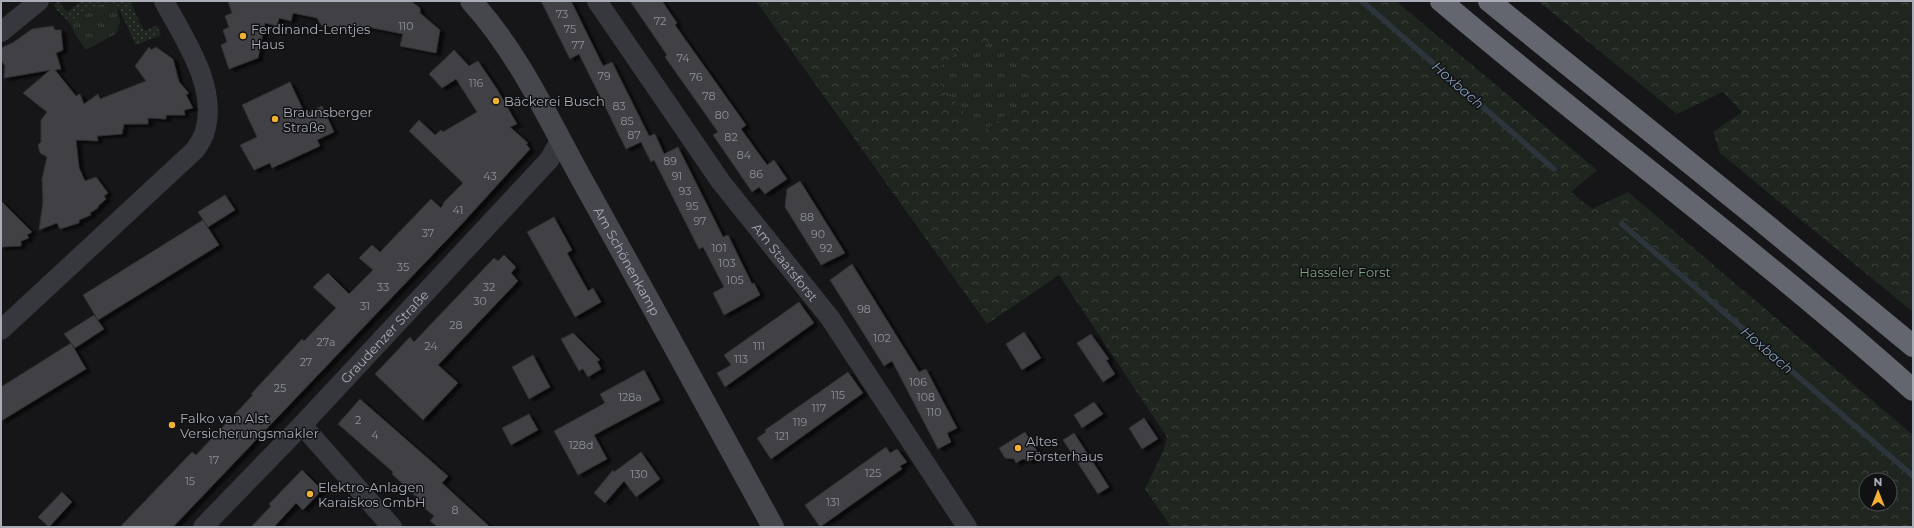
<svg xmlns="http://www.w3.org/2000/svg" width="1914" height="528" font-family="Montserrat,sans-serif">
<defs>
<pattern id="grass-dots" width="8" height="8" patternUnits="userSpaceOnUse"><rect width="8" height="8" fill="#1e261f"/><path d="M2 2h.1M6 6h.1" fill="none" stroke="#3c433d" stroke-width="1.8" stroke-linecap="round"/></pattern>
<pattern id="forest-crowns" width="20" height="18" patternUnits="userSpaceOnUse"><rect width="20" height="18" fill="#1e261f"/><path d="M2 6a3 3 0 1 1 6 0M12 15a3 3 0 1 1 6 0" fill="none" stroke="#3c433d"/></pattern>
<pattern id="park-tufts" width="24" height="20" patternUnits="userSpaceOnUse"><rect width="24" height="20" fill="#1e261f"/><path d="M3 7l-1-3M5 7V3M7 7l1-3M15 17l-1-3M17 17v-4M19 17l1-3" fill="none" stroke="#3c433d"/></pattern>
<filter id="shadow"><feDropShadow dx="4.5" dy="2.5" stdDeviation="1" flood-color="#0009"/></filter>
</defs>
<rect width="100%" height="100%" fill="#161618"/>
<!-- grass -->
<polygon fill="url(#grass-dots)" points="58,1 67,12 82,1 130,1 144,31 157,25 161,35 136,45 117,5 98,5 69,22 57,10 54,5"/>
<!-- forest -->
<g fill="url(#forest-crowns)" fill-rule="evenodd">
<path d="M756 1H1396L1597 170 1571 192 1592 209 1628 192 1913 435V527H1171L1145 489 1163 452 1167 437 1059 275 987 324ZM1866 480H1890V504H1866Z"/>
<polygon points="1538,1 1913,1 1913,312 1720,153 1713,132 1742,112 1723,92 1677,114"/>
</g>
<!-- park -->
<g fill="url(#park-tufts)">
<polygon points="98,5 117,5 120,22 117,33 86,50 78,39 69,22"/>
<polygon points="999,38 1036,93 981,133 932,74 959,51"/>
</g>
<g fill="none" stroke-linecap="round" stroke-linejoin="round">
<!-- stream -->
<g stroke="#2c353c" stroke-width="5.5">
<polyline points="1362,1 1554,169"/>
<polyline points="1622,224 1913,476"/>
</g>
</g>
<!-- building -->
<g fill="#404145" stroke="#303034" filter="url(#shadow)">
<polygon points="228,1 411,1 420,8 420,13 440,30 436,53 400,46 403,34 368,27 359,33 321,25 317,18 293,13 291,21 279,18 277,26 265,23 258,58 229,69 221,45 227,42 223,30 229,27 225,16 232,13"/>
<polygon points="541,1 571,1 603,66 612,62 649,136 655,134 664,154 678,147 723,237 728,235 752,284 754,283 760,295 724,315 713,293 724,287 703,247 699,249 654,160 651,162 641,142 626,149 579,54 570,59"/>
<polygon points="630,1 662,1 677,23 675,25 746,125 741,129 767,165 774,160 787,179 765,194 759,187 752,192 713,135 718,132 665,57 667,55"/>
<polygon points="53,26 55,30 61,30 63,50 56,53 61,69 55,70 76,96 80,94 84,104 98,94 100,99 146,81 135,66 149,47 151,50 156,47 173,59 179,82 189,93 186,95 193,108 184,110 185,115 166,115 166,119 148,118 148,124 124,124 122,134 97,136 98,141 76,140 79,168 85,181 96,177 108,193 104,196 106,199 98,206 98,208 90,213 91,215 79,220 79,223 60,229 57,223 39,230 43,202 42,179 47,157 40,153 38,145 41,142 41,120 47,112 23,93 50,70 4,78 5,66 1,60 1,48 14,42 32,29"/>
<polygon points="454,50 469,66 478,61 497,89 517,124 510,127 528,143 526,144 530,149 460,226 173,527 120,527 192,452 196,455 253,395 251,394 302,339 304,341 336,308 313,287 328,273 349,294 373,270 359,258 372,245 380,252 431,199 441,208 445,201 463,183 409,131 419,120 435,135 441,130 443,132 477,112 456,79 442,88 429,74"/>
<polygon points="290,82 305,114 322,106 334,132 317,140 320,146 272,168 270,163 254,170 240,145 257,137 242,105"/>
<polygon points="800,181 845,253 821,265 785,207 787,189"/>
<polygon points="225,195 235,210 208,227 198,212"/>
<polygon points="1,201 32,232 27,235 29,238 21,241 21,246 1,247"/>
<polygon points="554,217 572,250 567,253 588,291 593,288 601,302 575,317 527,232"/>
<polygon points="203,220 219,245 98,320 83,295"/>
<polygon points="504,255 516,267 511,273 518,281 438,365 458,383 423,420 375,374 410,337 414,342 494,258 498,261"/>
<polygon points="852,264 919,372 926,369 957,428 947,433 951,442 938,449 892,361 884,366 830,280"/>
<polygon points="799,302 814,323 725,387 717,373 731,365 724,355"/>
<polygon points="94,315 104,329 75,348 64,334"/>
<polygon points="1024,332 1041,358 1022,370 1006,344"/>
<polygon points="573,333 600,360 597,361 601,369 588,377 583,369 579,371 561,339"/>
<polygon points="1091,334 1109,359 1106,360 1115,374 1103,382 1077,343"/>
<polygon points="71,343 86,369 1,421 1,387"/>
<polygon points="533,355 550,387 529,399 512,367"/>
<polygon points="644,370 660,400 594,435 607,459 578,475 554,431 605,403 600,394"/>
<polygon points="848,372 863,393 771,459 757,438 766,432 765,430"/>
<polygon points="360,399 448,476 442,483 490,527 438,527 430,521 434,516 422,506 423,503 392,474 393,472 338,424"/>
<polygon points="1094,402 1103,414 1082,428 1074,415"/>
<polygon points="529,414 538,430 511,445 502,428"/>
<polygon points="1144,418 1158,439 1142,449 1129,428"/>
<polygon points="1025,432 1037,451 1035,458 1030,461 1023,459 1016,463 1014,459 1005,458 999,448"/>
<polygon points="1074,433 1109,487 1098,494 1063,440"/>
<polygon points="886,447 890,453 897,449 907,462 900,466 902,469 820,527 805,505"/>
<polygon points="641,452 660,479 636,497 624,481 605,503 594,493 613,470 614,472"/>
<polygon points="302,470 322,490 303,510 296,503 274,527 251,527 271,506 269,504"/>
<polygon points="62,492 72,502 49,527 38,517"/>
</g>
<g fill="none" stroke-linecap="round" stroke-linejoin="round">
<!-- street -->
<g stroke="#37383d" stroke-width="20">
<path id="s1" d="M597 1 721 182 830 318 967 527"/>
<polyline points="1,32 39,1"/>
<path d="M1 330 195 150C199 144 204 137 205 131 218 86 184 39 164 1"/>
<polyline points="302,425 392,527"/>
<path id="s2" d="M203 527 302 425 549 160 560 141"/>
</g>
<!-- secondary -->
<path stroke="#45474d" stroke-width="22" id="s3" d="M471 1C520 54 551 125 586 187 649 300 711 413 773 527"/>
<!-- highway -->
<g stroke="#63666e" stroke-width="22">
<path d="M1441 1C1596 133 1761 254 1913 390"/>
<polyline points="1489,1 1759,219 1913,346"/>
</g>
</g>
<!-- markers -->
<g fill="#f2b134" stroke="#111113" stroke-width="1.5">
<circle cx="243" cy="36" r="4"/>
<circle cx="496" cy="101" r="4"/>
<circle cx="275" cy="119" r="4"/>
<circle cx="172" cy="425" r="4"/>
<circle cx="1018" cy="448" r="4"/>
<circle cx="310" cy="494" r="4"/>
</g>
<g text-anchor="middle" stroke-width="3" stroke-linejoin="round" paint-order="stroke">
<!-- number labels -->
<g font-size="11" fill="#8e929b">
<text x="562" y="18">73</text>
<text x="660" y="25">72</text>
<text x="406" y="30">110</text>
<text x="570" y="33">75</text>
<text x="578" y="49">77</text>
<text x="683" y="62">74</text>
<text x="604" y="80">79</text>
<text x="696" y="81">76</text>
<text x="476" y="87">116</text>
<text x="709" y="100">78</text>
<text x="619" y="110">83</text>
<text x="722" y="119">80</text>
<text x="627" y="125">85</text>
<text x="634" y="139">87</text>
<text x="731" y="141">82</text>
<text x="744" y="159">84</text>
<text x="670" y="165">89</text>
<text x="756" y="178">86</text>
<text x="490" y="180">43</text>
<text x="677" y="180">91</text>
<text x="685" y="195">93</text>
<text x="692" y="210">95</text>
<text x="458" y="214">41</text>
<text x="807" y="221">88</text>
<text x="700" y="225">97</text>
<text x="428" y="237">37</text>
<text x="818" y="238">90</text>
<text x="719" y="252">101</text>
<text x="826" y="252">92</text>
<text x="727" y="267">103</text>
<text x="403" y="271">35</text>
<text x="735" y="284">105</text>
<text x="383" y="291">33</text>
<text x="489" y="291">32</text>
<text x="480" y="305">30</text>
<text x="365" y="310">31</text>
<text x="864" y="313">98</text>
<text x="456" y="329">28</text>
<text x="882" y="342">102</text>
<text x="326" y="346">27a</text>
<text x="431" y="350">24</text>
<text x="759" y="350">111</text>
<text x="741" y="363">113</text>
<text x="306" y="366">27</text>
<text x="918" y="386">106</text>
<text x="280" y="392">25</text>
<text x="838" y="399">115</text>
<text x="630" y="401">128a</text>
<text x="926" y="401">108</text>
<text x="819" y="412">117</text>
<text x="934" y="416">110</text>
<text x="358" y="424">2</text>
<text x="800" y="426">119</text>
<text x="375" y="439">4</text>
<text x="782" y="440">121</text>
<text x="581" y="449">128d</text>
<text x="214" y="464">17</text>
<text x="873" y="477">125</text>
<text x="639" y="478">130</text>
<text x="190" y="485">15</text>
<text x="833" y="506">131</text>
<text x="455" y="514">8</text>
</g>
<!-- poi labels -->
<g font-size="13" fill="#a8adb8" stroke="#111113" text-anchor="start">
<text x="251" y="34">Ferdinand-Lentjes<tspan x="251" dy="15">Haus</tspan></text>
<text x="504" y="106">Bäckerei Busch</text>
<text x="283" y="117">Braunsberger<tspan x="283" dy="15">Straße</tspan></text>
<text x="180" y="423">Falko van Alst<tspan x="180" dy="15">Versicherungsmakler</tspan></text>
<text x="1026" y="446">Altes<tspan x="1026" dy="15">Försterhaus</tspan></text>
<text x="318" y="492">Elektro-Anlagen<tspan x="318" dy="15">Karaiskos GmbH</tspan></text>
</g>
<!-- street labels -->
<g font-size="13" fill="#a8adb8" stroke="#111113">
<text dy="5" stroke="none"><textPath href="#s3" startOffset="304">Am Schönenkamp</textPath></text>
<text dy="5" stroke="none"><textPath href="#s1" startOffset="322">Am Staatsforst</textPath></text>
<text dy="5" stroke="none"><textPath href="#s2" startOffset="263">Graudenzer Straße</textPath></text>
</g>
<!-- park labels -->
<g font-size="13" fill="#7fa381" stroke="#111113">
<text x="1345" y="277">Hasseler Forst</text>
</g>
<!-- water labels -->
<g font-size="14" font-style="italic" fill="#7f9bb3" stroke="#111113">
<text transform="translate(1458 85) rotate(41)" y="5">Hoxbach</text>
<text transform="translate(1767 350) rotate(41)" y="5">Hoxbach</text>
</g>
</g>
<!-- border -->
<rect width="1914" height="528" fill="none" stroke="#a8adb8" stroke-width="4"/>
<!-- north arrow -->
<g transform="translate(1878 492)"><circle r="19" fill="#111113" stroke="#4d4f55"/>
<path d="M0-3L7 15L0 10L-7 15Z" fill="#f2b134"/>
<text y="-6" font-size="11" font-weight="bold" text-anchor="middle" fill="#a8adb8">N</text>
</g>
</svg>
